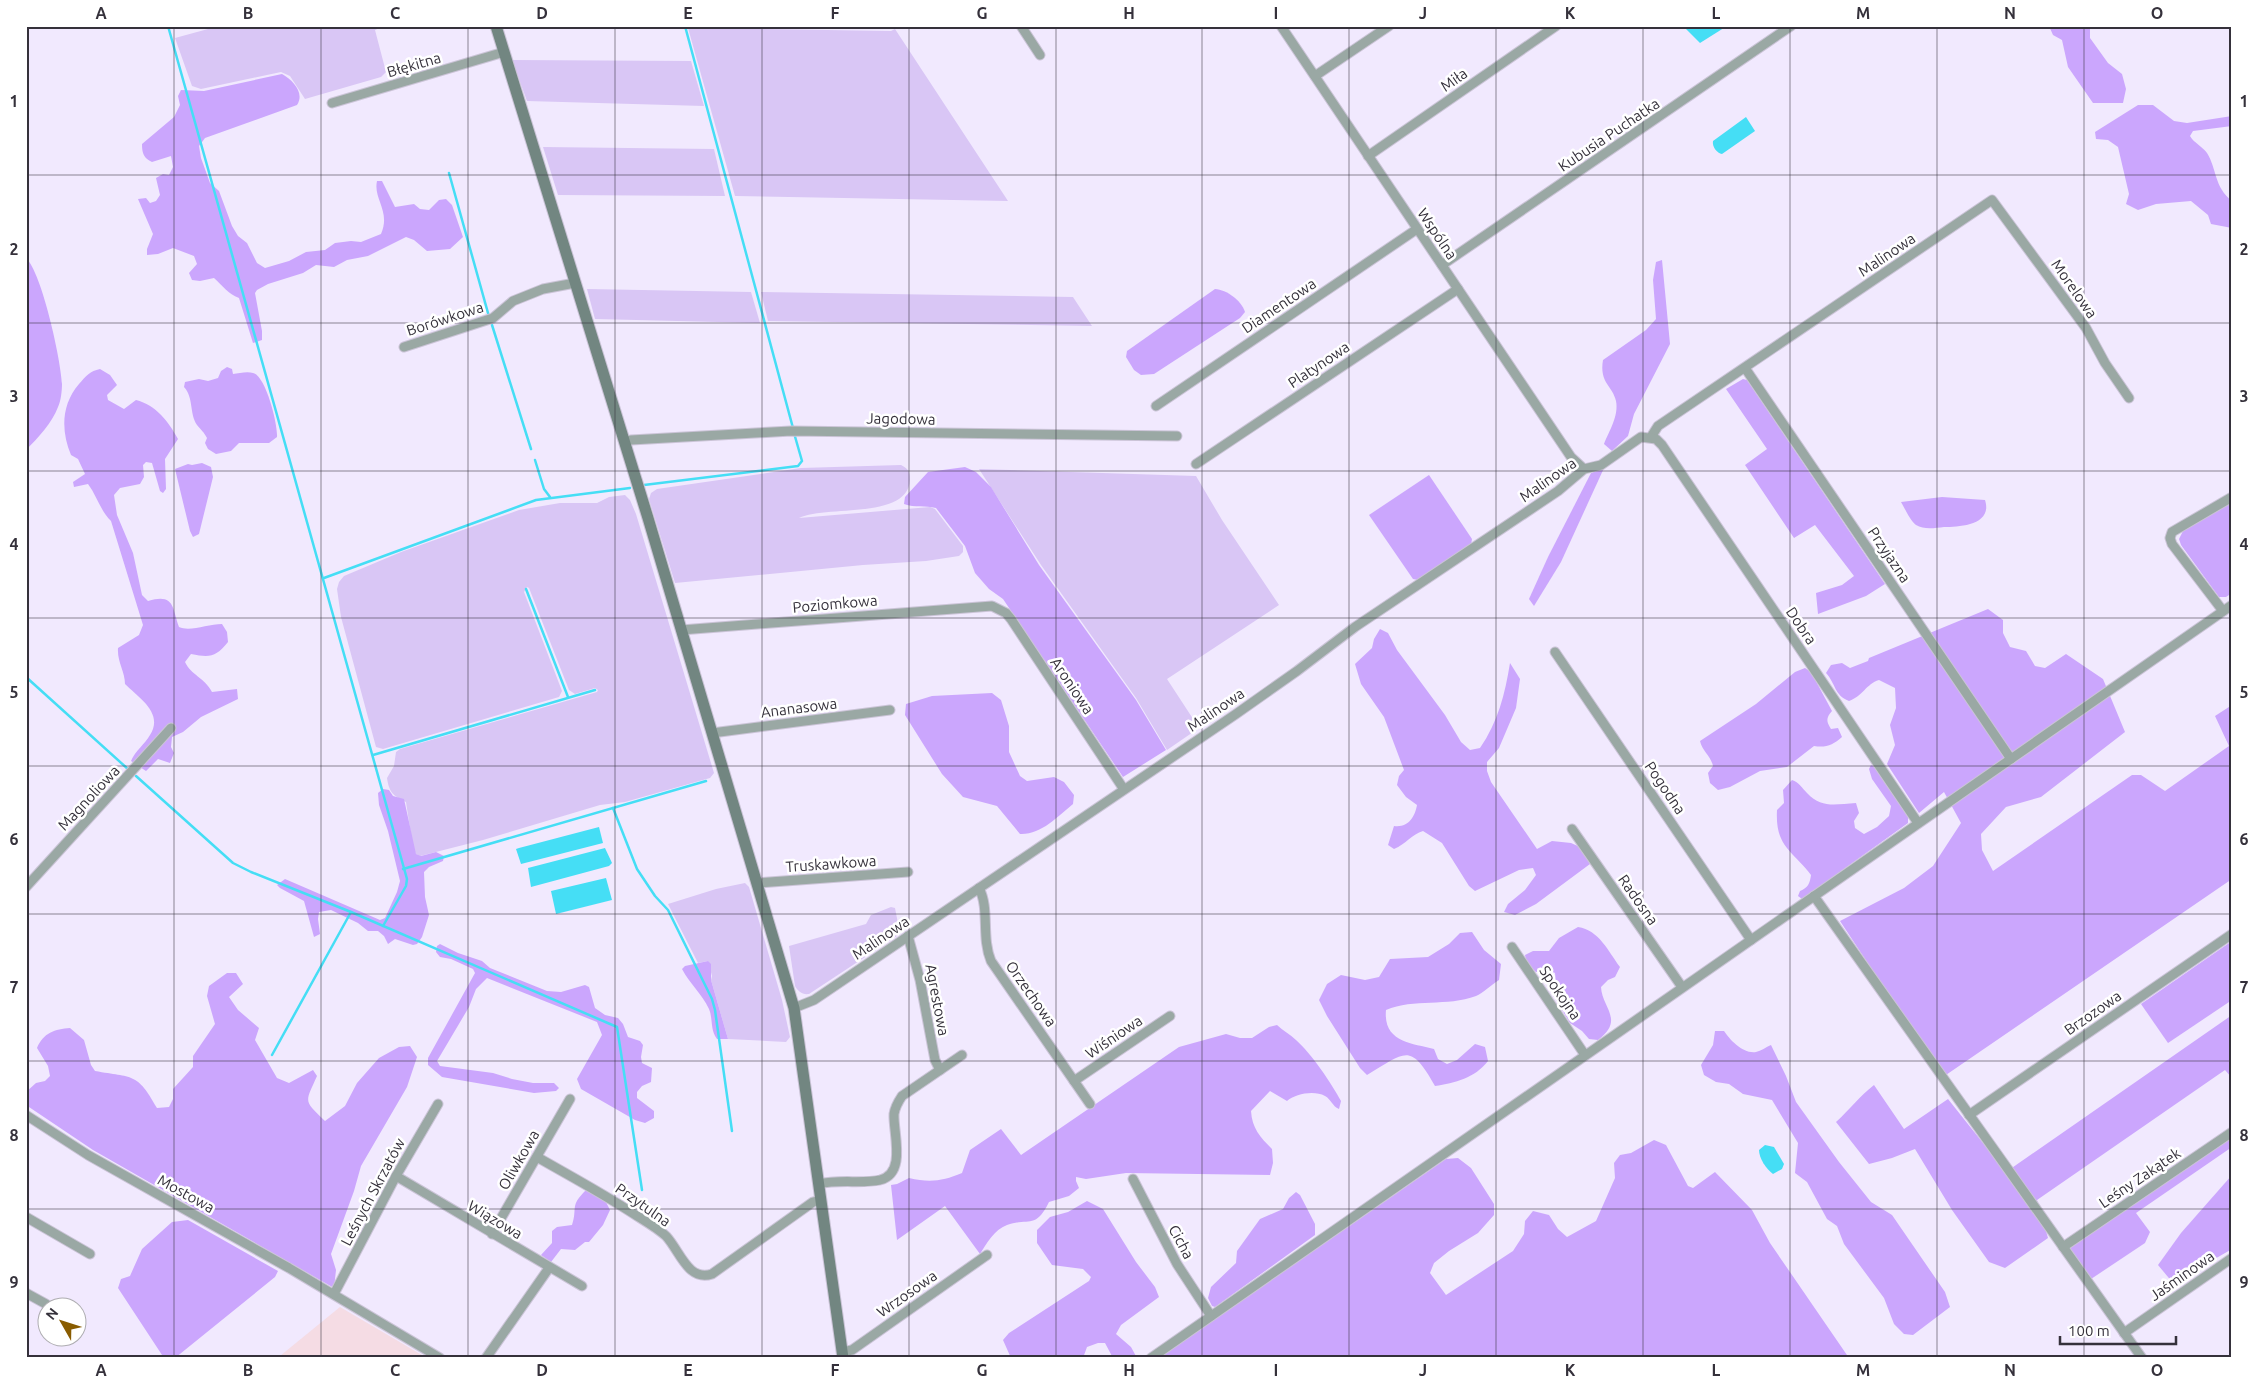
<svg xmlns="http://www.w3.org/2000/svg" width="2258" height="1384" font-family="Ubuntu,sans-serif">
<rect width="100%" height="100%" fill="#f1e9fe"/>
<!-- education -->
<polygon fill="#f5dce4" points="340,1307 427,1358 284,1358 280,1356"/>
<!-- green -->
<g fill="#d9c6f5">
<polygon points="219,26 384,26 375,30 386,72 381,77 305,99 290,76 281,72 201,89 192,86 175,38"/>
<polygon points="688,28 891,31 895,29 1008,201 735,196"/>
<polygon points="512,60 691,61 704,106 527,101"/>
<polygon points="543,147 714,149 725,196 558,195"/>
<polygon points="587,289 751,292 760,323 595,319"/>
<polygon points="761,292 1073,297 1092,326 768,321"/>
<path d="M901 465C909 469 910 472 910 480 908 520 825 505 799 518L930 507 935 509 963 546V552L959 556 926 561 863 565 675 583 649 499 651 493 657 489 801 468Z"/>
<polygon points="979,469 1196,476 1222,520 1279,605 1167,679 1199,728 1167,750 1136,698 1041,565"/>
<path d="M625 495 630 500 636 514 714 773 710 778 625 802 600 805 483 840 420 856 416 854 413 848 406 802C393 796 389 792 387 778L394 766 396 752 400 749 597 692 598 690 595 688 575 694 569 690 529 588 527 587 524 592 562 691 559 697 383 749 376 747 341 617 337 589 339 582 344 576 401 552 519 510 560 503H597L609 497Z"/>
<polygon points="745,883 749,887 782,1000 790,1037 786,1042 728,1039 711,980 712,976 708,961 698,963 668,904 716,889"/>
<path d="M891 907 895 908 900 934 809 994C802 995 798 991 795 986L789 946 866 924 871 915Z"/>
</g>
<!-- forest -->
<g fill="#cba6fd">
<polygon points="2049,26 2090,26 2090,38 2108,63 2122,74 2126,89 2123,103 2093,103 2068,67 2062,40 2053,35"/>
<path d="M282 74C293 80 305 93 297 105L205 138 199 146 201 158 210 183 219 191 232 226 238 236 247 243 257 263 265 268 289 261 306 252 325 250 335 243 351 241 361 242 381 234C391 211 373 199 377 181H382L395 207 414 204 420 209 429 210 439 200 446 199 452 205 463 237 450 249 427 251 414 240 406 237 368 256 347 260 334 267 316 265 303 273 268 284 257 290 255 293 262 331V340L253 343 239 298C228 294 223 286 214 278L200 281 192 280 189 273 197 264 194 256 173 248 158 254 147 255V249L153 234 138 199 146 198 150 203 156 201 160 195 156 178 163 174 169 175 173 167 171 156 152 162C144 158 142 154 142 144L174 117 180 105 178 96 181 90 204 91Z"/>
<path d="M2153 105 2174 121 2187 123 2232 116V126L2193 131 2190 136C2194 143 2202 146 2207 153 2217 169 2214 187 2232 201V228L2211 224 2208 215 2191 201 2156 204 2138 210 2126 204 2129 194 2118 147 2108 140 2096 139 2095 132 2138 105Z"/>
<path d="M26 258C42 273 61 360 62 384 62 390 61 401 58 407 52 423 38 438 26 450Z"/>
<path d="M1662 260 1670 344 1634 414 1628 436 1612 451 1604 444C1609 431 1619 416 1616 401 1613 386 1599 383 1603 360L1646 330 1656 319 1653 280 1656 262Z"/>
<path d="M1215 289C1227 290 1241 300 1245 312L1240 318 1154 374 1141 375 1134 370 1126 357 1127 351Z"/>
<path d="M227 367 232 369 233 374C239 373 248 371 253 373 266 376 278 425 277 437L269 443H239L231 451 216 454 208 449 205 443 207 438C204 432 201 430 197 425 189 413 194 398 184 387L185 382 199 379 208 381 218 378 221 371Z"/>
<path d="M100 369 110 375 117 385 107 395 108 400 124 409 136 400C156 405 169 422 178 439L165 459 166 489 163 493 160 491 152 463 146 462 143 465 144 477 140 484 120 488 114 495 117 515 133 553 142 595 148 601C175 593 172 608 179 627 190 632 208 624 222 624L227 632 228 642C216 657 210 658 191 654L185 662C191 675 205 678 212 692L237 689 238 699 201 717 183 732 172 737 171 747 174 753 170 763 158 759 146 771 131 761C135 751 145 744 150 735 164 713 139 698 125 684 125 671 117 662 118 648L139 635 143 625 111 521C100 510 97 496 88 484L74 487 73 482 85 474 78 459 71 455C61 431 61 405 79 384 86 376 90 371 100 369Z"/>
<polygon points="1743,379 1747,380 1885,584 1866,596 1818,614 1816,593 1842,585 1854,576 1815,525 1794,538 1745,465 1767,449 1726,389"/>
<polygon points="202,463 211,467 213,477 199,534 193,537 190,531 175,469 188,464 192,465"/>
<path d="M965 467 976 472 991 487 1039 565 1136 700 1166 750 1123 777 1003 599 989 589 975 573 965 546 936 508C925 505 915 508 904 504L905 497 928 472Z"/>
<polygon points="1604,468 1561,562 1534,606 1529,599 1548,557 1591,473"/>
<polygon points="1429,475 1472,539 1471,545 1418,580 1413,579 1369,515"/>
<path d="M1942 497 1985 500C1993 525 1960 527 1944 527 1935 528 1924 530 1916 525 1910 520 1905 509 1901 502Z"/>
<polygon points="2232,502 2232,593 2226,597 2219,597 2181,545 2179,539 2184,529"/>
<path d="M1988 609 2003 620V633L2010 647 2026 651 2035 666 2045 668 2066 654 2103 679 2125 732 2041 797 2006 807 1981 834 1982 850 1993 871 2132 775H2141L2165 791 2229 746 2215 716 2232 705V879L1943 1077 1840 921 1904 888 1933 866 1961 823 1944 792 1919 813 1887 764 1895 745 1890 725 1896 708 1895 688 1879 680C1866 684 1863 696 1849 701 1834 695 1836 684 1826 673L1831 665 1842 663 1850 668 1868 661 1869 658Z"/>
<path d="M1380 629 1388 633 1397 650 1445 715 1461 742 1470 750 1480 748C1498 722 1505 694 1510 663L1520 679 1516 708 1499 748 1487 762V771L1491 782 1537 849 1552 841 1571 843 1580 847 1590 864 1536 904 1515 915 1504 912 1508 904 1525 890 1536 875 1533 868 1519 870 1475 891 1469 886 1442 843 1423 831C1412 834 1406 844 1394 849L1388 845 1394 826C1408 828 1415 817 1417 805L1406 797 1397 785 1399 776 1404 770 1384 717 1361 684 1355 664 1372 648 1374 639Z"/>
<path d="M1805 668 1811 672 1832 711C1826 718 1826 721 1831 729L1838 728 1842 737C1833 745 1826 748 1814 746L1787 767 1760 771 1730 787 1718 790 1710 783 1708 773 1713 766C1711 756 1702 751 1700 741L1756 704 1795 672Z"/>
<path d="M992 693 1001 700 1009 726V752L1020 776 1027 781 1054 777 1064 782 1074 795 1073 804C1057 817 1041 835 1020 834L997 806 963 797 942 774 905 715 906 704 932 696Z"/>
<path d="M1871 765 1876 768 1908 817V823L1802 899 1798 896 1800 891C1808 888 1810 883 1811 875 1792 850 1775 847 1777 810L1784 803 1783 790 1792 780C1799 782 1802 788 1807 793 1822 809 1836 804 1856 803L1859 813 1854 821 1855 828 1864 834 1877 827 1889 816 1891 806 1872 779 1869 769Z"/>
<polygon points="383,789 389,790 393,796 404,799 416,854 421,856 436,852 444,856 443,861 429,867 424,872 425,897 429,915 422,937 417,944 413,945 395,939 388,944 384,936 378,931 368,931 358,923 331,910 319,912 318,919 320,934 314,937 304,901 280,888 277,885 285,879 380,920 385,918 397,892 400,881 388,831 379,805 378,793"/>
<path d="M1578 927C1599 930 1608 951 1620 967L1615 977 1608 980 1601 987C1602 1008 1625 1020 1598 1040L1589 1039 1582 1031 1570 1023 1553 995 1556 983 1555 973 1549 970 1536 972 1527 964 1525 955 1533 951H1549L1559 938Z"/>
<path d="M1472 932 1484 950 1501 964 1499 980C1491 985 1483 993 1476 996 1447 1007 1414 998 1386 1010 1383 1042 1411 1043 1434 1049L1438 1059 1447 1064 1457 1060 1475 1044 1485 1047 1488 1061C1475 1078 1455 1083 1435 1086 1410 1042 1406 1052 1367 1075L1360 1068 1327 1016 1319 1000 1327 984 1341 975 1365 980 1379 977 1390 959 1428 957 1449 944 1460 933Z"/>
<polygon points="2232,941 2232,1000 2168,1043 2141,1004"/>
<polygon points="440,944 458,953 482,961 490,968 547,991 561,992 585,985 589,987 595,1008 605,1015 618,1018 623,1024 628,1037 640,1041 643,1045 641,1057 642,1063 652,1068 651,1082 642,1086 637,1092 637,1098 654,1111 654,1118 645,1123 635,1120 581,1089 577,1079 602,1035 597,1022 487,978 476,989 469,1007 440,1056 437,1061 440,1066 493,1073 512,1079 533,1083 554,1083 559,1088 556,1091 534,1093 442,1077 428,1065 428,1058 475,973 473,969 451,959 440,957 436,952 437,946"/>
<path d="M708 961 711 964V980L728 1039H717C710 1030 713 1018 709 1009 702 994 690 984 682 969L685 966Z"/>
<path d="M227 973H236L243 984 229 997 238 1010 259 1028 255 1040 277 1078 289 1083 313 1070 317 1076C305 1103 303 1100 325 1121L345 1106 357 1083 379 1058 399 1047 410 1046 417 1057 407 1087 361 1166 354 1191 331 1254 336 1270 334 1288 93 1150 26 1105V1092L36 1083 45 1081 50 1076 48 1066 37 1048C43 1033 55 1029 70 1028L84 1040 91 1065 95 1071C133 1078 137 1072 157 1108L169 1107 173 1099V1089L193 1067V1056L215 1024 207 996 209 986Z"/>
<path d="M2232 1015V1078L2225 1070 2037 1200 2048 1238 2005 1268 1989 1262 1952 1210 1915 1149 1892 1158 1869 1164 1836 1122C1850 1109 1860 1096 1874 1085L1904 1129 1948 1099 2006 1172Z"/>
<path d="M1277 1025C1283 1031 1290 1034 1296 1040 1311 1053 1332 1084 1341 1101L1339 1109C1332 1106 1331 1099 1325 1096 1314 1090 1295 1094 1287 1101L1270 1091 1251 1111C1252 1128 1260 1137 1272 1149L1273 1163 1270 1175 1126 1173 1086 1179 1076 1177V1181L1079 1188 1069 1196 1049 1202C1035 1230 1030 1217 1007 1225 994 1230 987 1243 980 1254L945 1206 897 1240 891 1185 897 1184 909 1178C930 1183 943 1181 962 1173L970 1150 1001 1129 1021 1155 1179 1047 1226 1034 1240 1038H1252L1269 1027Z"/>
<path d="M1715 1031H1724C1730 1040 1743 1054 1756 1052 1761 1051 1766 1047 1771 1045L1786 1076 1796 1102 1839 1162 1871 1202 1892 1215 1945 1292 1950 1307 1913 1335 1904 1334 1894 1324 1884 1298 1844 1244 1837 1226 1827 1219 1807 1182 1795 1173 1798 1143 1772 1100 1743 1094 1729 1084 1716 1082 1704 1075 1701 1065 1713 1045Z"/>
<polygon points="2232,1137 2232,1147 2136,1213 2150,1232 2145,1243 2088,1281 2067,1250"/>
<polygon points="1654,1140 1666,1145 1688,1186 1693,1188 1715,1172 1752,1210 1770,1243 1849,1358 1159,1358 1446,1159 1458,1158 1471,1168 1494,1204 1494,1215 1478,1233 1449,1251 1434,1263 1430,1273 1446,1295 1513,1251 1524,1234 1525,1221 1533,1211 1549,1215 1558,1229 1567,1237 1596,1221 1615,1178 1614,1163 1620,1155 1631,1153"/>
<polygon points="2232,1175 2232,1249 2173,1283 2158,1265 2181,1233"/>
<path d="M586 1190 604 1198 610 1210 603 1225 589 1242H585L575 1250 561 1249 551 1262 541 1255 552 1243V1231L557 1227 572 1225C578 1207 569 1207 586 1190Z"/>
<polygon points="1296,1192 1300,1195 1315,1224 1315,1235 1215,1307 1212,1306 1208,1298 1211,1287 1236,1263 1237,1251 1260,1219 1283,1209 1289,1198"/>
<polygon points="1087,1201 1103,1209 1136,1262 1155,1287 1159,1297 1121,1325 1116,1334 1131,1347 1137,1358 1113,1358 1105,1343 1098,1343 1087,1347 1083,1358 1011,1358 1003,1340 1009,1333 1089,1281 1091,1277 1083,1269 1052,1265 1037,1243 1037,1230 1050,1217 1068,1212"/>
<polygon points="188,1220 278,1271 275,1277 175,1358 164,1358 118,1288 121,1279 130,1276 142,1249 172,1222"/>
</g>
<!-- water -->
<g fill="#45def5">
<polygon points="1683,26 1727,26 1700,43"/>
<path d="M1746 117 1755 131 1722 154C1717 153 1712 147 1713 141Z"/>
<polygon points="599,827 603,843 521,864 516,849 519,848"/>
<polygon points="605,848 612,863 609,866 531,887 528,868"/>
<polygon points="606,878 612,900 556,914 551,891"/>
<path d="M1765 1145 1774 1147 1784 1164 1782 1169 1773 1174C1766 1169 1759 1158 1759 1150Z"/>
</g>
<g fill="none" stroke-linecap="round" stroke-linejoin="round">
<!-- stream -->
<g stroke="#45def5" stroke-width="2.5">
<polyline points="168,26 407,879 406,886 383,926"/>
<polyline points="685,26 793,428"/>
<polyline points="449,173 488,313"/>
<polyline points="492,325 531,449"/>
<polyline points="535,460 544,489 550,497"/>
<polyline points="644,485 798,466 802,461 794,433"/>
<polyline points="324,578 536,500 630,488"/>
<polyline points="526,589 568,697"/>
<polyline points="26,677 129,770"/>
<polyline points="373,755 595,690"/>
<polyline points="136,776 233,863 251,872 351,912 617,1027 642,1190"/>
<polyline points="613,808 637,869 655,896 668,910 712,999 715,1010 732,1131"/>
<polyline points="403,869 706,781"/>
<polyline points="272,1055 351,912"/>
</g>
<!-- street casing -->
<g stroke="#cbc4d7" stroke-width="11">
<g id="street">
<polyline points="1021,26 1040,55"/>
<polyline points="1281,26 1571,457 1584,469"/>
<polyline points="1315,76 1389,26"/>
<polyline points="332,103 504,52"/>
<polyline points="1368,156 1556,26"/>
<polyline points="1442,265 1791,26"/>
<polyline points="404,347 493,318 513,301 543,289 575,283"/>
<polyline points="1745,368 2011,759"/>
<polyline points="1156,406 1417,229"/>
<polyline points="1651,437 1658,426 1992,200 2086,328 2105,363 2129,398"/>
<polyline points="625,442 631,440 791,431 1177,436"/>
<polyline points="1196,464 1458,289"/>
<polyline points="2223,611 2172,544 2170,538 2172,532 2232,497"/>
<polyline points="681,630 992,606 1006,613 1011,619 1123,788"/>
<polyline points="1555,652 1751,940"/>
<polyline points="712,733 890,710"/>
<polyline points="1572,829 1682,987"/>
<polyline points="757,883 908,872"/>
<polyline points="26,887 171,728"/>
<path d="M979 888C990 909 981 937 991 961L1090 1104"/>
<polyline points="1814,896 2142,1358"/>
<polyline points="908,936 920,980 935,1060 940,1070"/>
<polyline points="1512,947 1585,1055"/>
<polyline points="794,1008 814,1000 1236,714 1297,671 1355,627 1558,491 1584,469 1601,465 1641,437 1656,439 1662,445 1918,823"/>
<polyline points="1074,1081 1170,1016"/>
<polyline points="26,1115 88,1155 289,1268 440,1358"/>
<polyline points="1969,1115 2232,934"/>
<path d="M537 1157C570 1176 602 1193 634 1214 645 1221 656 1227 666 1236 680 1251 688 1282 712 1274L813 1202 821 1200"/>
<polyline points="396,1176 582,1286"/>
<polyline points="1133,1179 1177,1264 1211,1316"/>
<path d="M819 1184C839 1179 862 1184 880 1180 907 1173 893 1133 894 1114 895 1107 898 1102 902 1096L962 1055"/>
<polyline points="26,1217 90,1254"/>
<polyline points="492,1234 570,1099"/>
<polyline points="2063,1247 2232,1132"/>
<polyline points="26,1293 46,1304"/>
<polyline points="334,1294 396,1176 438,1104"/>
<polyline points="2124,1333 2232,1258"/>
<polyline points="842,1352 852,1350 987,1255"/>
<polyline points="486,1358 549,1268"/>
<polyline points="1151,1358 2232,605"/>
</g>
</g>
<!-- secondary casing -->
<g stroke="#cbc4d7" stroke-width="13">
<polyline id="secondary" points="496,26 648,518 794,1008 843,1358"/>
</g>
<!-- street -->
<use href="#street" stroke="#9aa8a4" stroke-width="9"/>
<!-- secondary -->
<use href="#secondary" stroke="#728681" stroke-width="11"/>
</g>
<!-- grid -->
<path fill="none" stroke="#35313b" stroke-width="1" stroke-opacity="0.55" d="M174 26V1358M321 26V1358M468 26V1358M615 26V1358M762 26V1358M909 26V1358M1056 26V1358M1202 26V1358M1349 26V1358M1496 26V1358M1643 26V1358M1790 26V1358M1937 26V1358M2084 26V1358M26 175H2232M26 323H2232M26 471H2232M26 618H2232M26 766H2232M26 914H2232M26 1061H2232M26 1209H2232"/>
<g text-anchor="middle" stroke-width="5" stroke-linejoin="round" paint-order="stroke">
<!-- street labels -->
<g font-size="15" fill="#35313b" stroke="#fff">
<text transform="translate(414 65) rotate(-16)" y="5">Błękitna</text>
<text transform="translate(1454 80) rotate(-35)" y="5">Miła</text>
<text transform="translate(1609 135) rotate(-34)" y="5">Kubusia Puchatka</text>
<text transform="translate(1437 234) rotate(56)" y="5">Wspólna</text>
<text transform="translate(1887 255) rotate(-34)" y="5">Malinowa</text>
<text transform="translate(2074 289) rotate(55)" y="5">Morelowa</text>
<text transform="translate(1279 306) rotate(-34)" y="5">Diamentowa</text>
<text transform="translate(445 319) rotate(-18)" y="5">Borówkowa</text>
<text transform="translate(1319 365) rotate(-34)" y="5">Platynowa</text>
<text transform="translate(901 419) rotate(1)" y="5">Jagodowa</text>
<text transform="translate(1548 480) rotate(-35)" y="5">Malinowa</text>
<text transform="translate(1889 555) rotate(56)" y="5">Przyjazna</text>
<text transform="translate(835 604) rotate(-5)" y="5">Poziomkowa</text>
<text transform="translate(1801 626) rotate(56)" y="5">Dobra</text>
<text transform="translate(1072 686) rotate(56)" y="5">Aroniowa</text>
<text transform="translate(799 708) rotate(-7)" y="5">Ananasowa</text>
<text transform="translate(1216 710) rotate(-34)" y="5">Malinowa</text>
<text transform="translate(1665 788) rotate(56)" y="5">Pogodna</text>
<text transform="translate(89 798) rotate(-47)" y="5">Magnoliowa</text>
<text transform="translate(831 864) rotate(-4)" y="5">Truskawkowa</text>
<text transform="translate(1638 900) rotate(55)" y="5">Radosna</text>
<text transform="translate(881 938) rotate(-34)" y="5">Malinowa</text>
<text transform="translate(1560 993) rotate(56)" y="5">Spokojna</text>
<text transform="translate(1031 994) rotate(55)" y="5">Orzechowa</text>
<text transform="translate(937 1000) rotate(79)" y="5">Agrestowa</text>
<text transform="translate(2093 1013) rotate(-35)" y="5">Brzozowa</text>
<text transform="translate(1114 1037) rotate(-34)" y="5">Wiśniowa</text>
<text transform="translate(519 1160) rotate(-60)" y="5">Oliwkowa</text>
<text transform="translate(2140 1178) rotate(-34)" y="5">Leśny Zakątek</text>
<text transform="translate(373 1192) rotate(-62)" y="5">Leśnych Skrzatów</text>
<text transform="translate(186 1194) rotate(29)" y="5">Mostowa</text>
<text transform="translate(643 1205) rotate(35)" y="5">Przytulna</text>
<text transform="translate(495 1220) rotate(31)" y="5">Wiązowa</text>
<text transform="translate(1181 1242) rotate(62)" y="5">Cicha</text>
<text transform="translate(2182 1276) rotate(-35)" y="5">Jaśminowa</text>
<text transform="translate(907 1294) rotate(-35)" y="5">Wrzosowa</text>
</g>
</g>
<!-- border -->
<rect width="2258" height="1384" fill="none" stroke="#ffffff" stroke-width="55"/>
<!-- north arrow -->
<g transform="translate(62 1322) rotate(309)"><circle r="24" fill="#ffffff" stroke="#aeadb1"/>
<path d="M0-4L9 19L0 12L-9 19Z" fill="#895c00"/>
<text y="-8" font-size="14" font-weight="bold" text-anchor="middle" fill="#35313b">N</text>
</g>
<!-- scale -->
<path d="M2060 1336v8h116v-8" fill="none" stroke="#35313b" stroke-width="2.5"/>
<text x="2068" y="1336" font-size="15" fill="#35313b" stroke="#ffffff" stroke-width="4" paint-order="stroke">100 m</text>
<rect x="28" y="28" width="2202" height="1328" fill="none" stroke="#35313b" stroke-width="2"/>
<g font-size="16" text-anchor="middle" font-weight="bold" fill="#35313b">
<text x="101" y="19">A</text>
<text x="248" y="19">B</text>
<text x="395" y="19">C</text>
<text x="542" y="19">D</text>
<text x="688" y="19">E</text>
<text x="835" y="19">F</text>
<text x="982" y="19">G</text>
<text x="1129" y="19">H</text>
<text x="1276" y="19">I</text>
<text x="1423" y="19">J</text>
<text x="1570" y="19">K</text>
<text x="1716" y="19">L</text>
<text x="1863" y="19">M</text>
<text x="2010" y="19">N</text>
<text x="2157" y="19">O</text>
<text x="14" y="107">1</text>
<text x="2244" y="107">1</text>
<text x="14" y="255">2</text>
<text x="2244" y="255">2</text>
<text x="14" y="402">3</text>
<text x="2244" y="402">3</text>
<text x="14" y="550">4</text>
<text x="2244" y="550">4</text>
<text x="14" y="698">5</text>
<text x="2244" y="698">5</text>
<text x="14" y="845">6</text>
<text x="2244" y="845">6</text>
<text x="14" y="993">7</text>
<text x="2244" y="993">7</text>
<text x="14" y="1141">8</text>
<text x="2244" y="1141">8</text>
<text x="14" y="1288">9</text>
<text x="2244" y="1288">9</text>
<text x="101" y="1376">A</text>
<text x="248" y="1376">B</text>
<text x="395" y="1376">C</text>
<text x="542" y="1376">D</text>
<text x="688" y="1376">E</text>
<text x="835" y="1376">F</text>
<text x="982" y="1376">G</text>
<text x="1129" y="1376">H</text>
<text x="1276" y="1376">I</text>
<text x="1423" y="1376">J</text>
<text x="1570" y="1376">K</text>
<text x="1716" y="1376">L</text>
<text x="1863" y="1376">M</text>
<text x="2010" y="1376">N</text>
<text x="2157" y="1376">O</text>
</g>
</svg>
